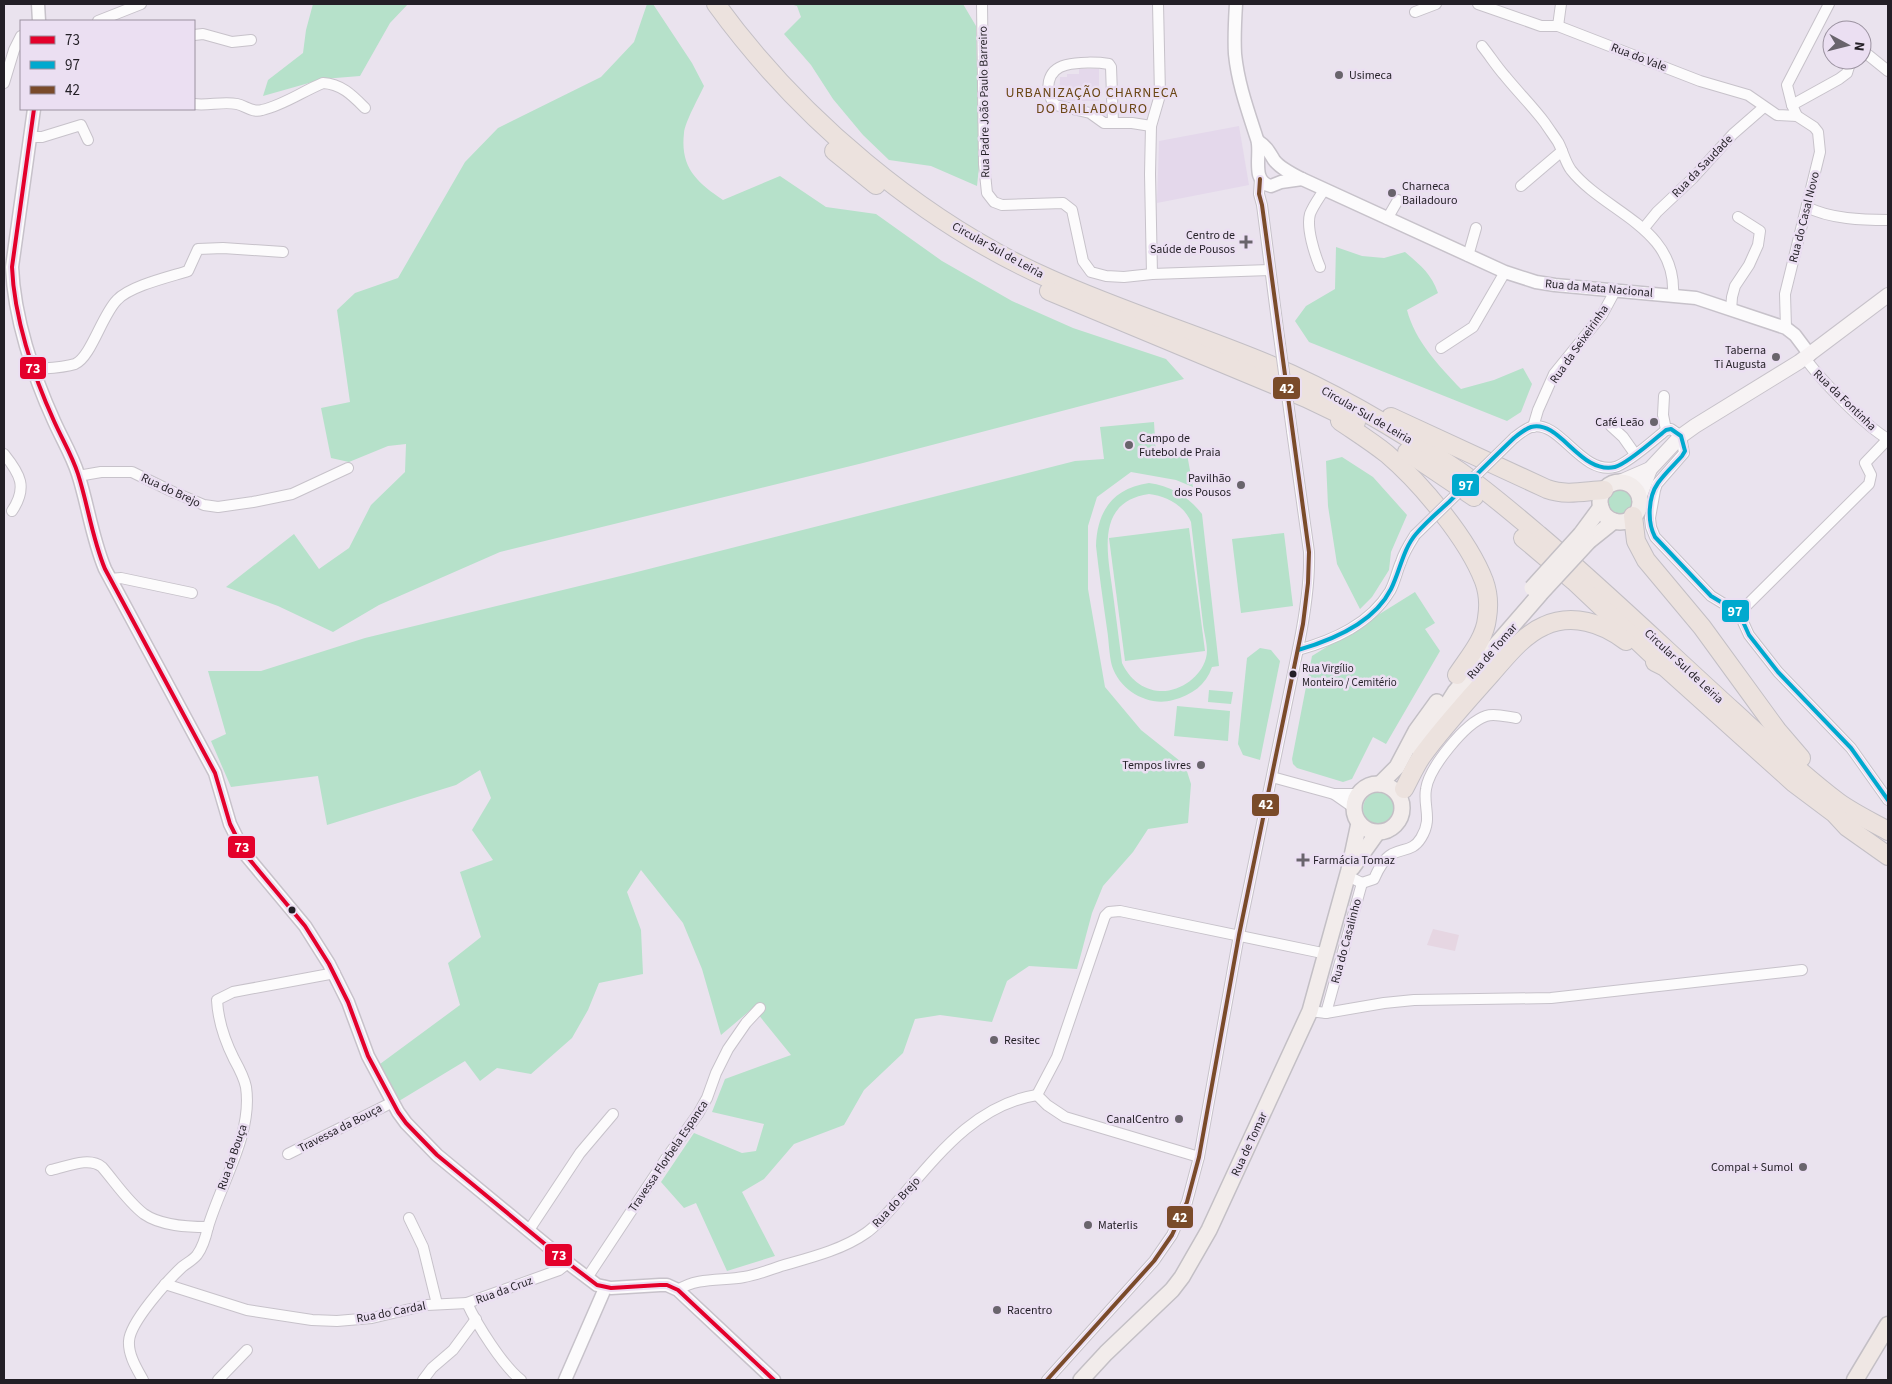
<svg xmlns="http://www.w3.org/2000/svg" width="1892" height="1384" font-family="'Source Sans 3',sans-serif">
<rect width="100%" height="100%" fill="#eae3ee"/>
<!-- industrial -->
<polygon fill="#e6d6e2" points="1433,929 1459,935 1455,951 1427,945"/>
<!-- built -->
<g fill="#e4d8eb">
<polygon points="1079,69 1099,69 1099,101 1059,101 1060,77 1067,77 1067,74 1079,74"/>
<polygon points="1239,126 1249,185 1157,203 1159,141"/>
</g>
<!-- green -->
<g fill="#b6e1ca" fill-rule="evenodd">
<polygon points="313,4 408,4 390,23 360,76 323,79 263,96 268,80 303,53 306,30"/>
<path d="M647 4H653L692 63 704 86C699 97 685 122 684 133 680 168 697 182 723 200L780 176 826 207 876 214 942 261 1012 301 1073 328 1166 359 1184 379 863 463 500 552 379 605 333 632 278 606 226 587 294 534 319 569 349 548 371 505 405 472 406 444 388 446 349 462 331 458 321 408 350 402 337 310 355 293 398 278 465 162 498 128 601 77 634 42Z"/>
<polygon points="790,4 963,4 976,26 979,167 977,186 931,166 889,160 863,135 833,99 811,65 784,34 801,17 797,6"/>
<path d="M1336 247 1362 256 1384 258 1405 252C1420 265 1431 273 1438 293L1407 310C1415 341 1439 366 1461 389L1494 380 1523 368 1532 384 1521 412 1507 421 1309 342 1295 321 1306 306 1335 289Z"/>
<polygon points="1154,422 1156,456 1187,454 1193,487 1176,480 1131,472 1097,497 1088,526 1088,589 1105,687 1141,730 1185,765 1191,784 1188,823 1148,829 1133,852 1103,886 1092,913 1077,969 1029,966 1007,981 992,1022 940,1015 915,1019 903,1053 864,1090 844,1125 794,1144 764,1179 742,1192 775,1256 727,1271 696,1203 684,1208 661,1182 694,1133 742,1153 756,1151 764,1124 712,1112 725,1079 791,1055 753,1008 721,1035 702,969 683,923 641,870 627,892 641,930 643,974 599,983 588,1010 572,1038 531,1074 497,1068 480,1081 465,1061 399,1101 380,1064 460,1005 448,963 481,937 460,872 493,860 472,830 491,798 480,770 456,785 327,825 318,776 231,787 211,741 226,734 208,671 261,671 365,638 633,573 1075,461 1104,459 1100,427"/>
<polygon points="1342,457 1373,477 1407,515 1391,552 1389,570 1372,597 1360,609 1337,564 1328,506 1326,461"/>
<path d="M1149 483C1171 486 1188 496 1202 514L1219 666 1212 667C1206 685 1192 695 1173 700 1149 707 1120 691 1112 666 1109 655 1109 641 1107 629 1103 601 1099 573 1096 546 1097 511 1113 488 1149 483ZM1149 494C1166 496 1184 505 1191 522 1195 556 1199 590 1203 624 1204 634 1209 649 1206 658 1201 677 1180 692 1160 691 1142 690 1129 678 1122 663 1119 640 1116 617 1113 594 1108 555 1094 502 1149 494Z"/>
<circle cx="1620" cy="502" r="13"/>
<polygon points="1189,528 1205,651 1125,661 1109,538"/>
<polygon points="1284,533 1293,606 1241,613 1232,539"/>
<polygon points="1415,592 1435,623 1425,629 1440,651 1386,744 1373,737 1352,779 1343,782 1297,768 1293,764 1292,759 1312,656"/>
<polygon points="1260,648 1271,650 1280,661 1260,760 1243,755 1238,744 1247,658"/>
<polygon points="1209,690 1233,692 1231,704 1208,702"/>
<polygon points="1177,706 1230,711 1228,741 1174,736"/>
<circle cx="1381" cy="809" r="18"/>
</g>
<g fill="none" stroke-linecap="round" stroke-linejoin="round">
<!-- minor casing -->
<g stroke="#c7c2ca" stroke-width="12">
<g id="minor">
<polyline points="982,4 984,164 987,193 994,202 1002,205 1063,203 1072,210 1083,261 1091,272 1106,276 1124,277 1152,274 1270,270"/>
<polyline points="1478,4 1541,26 1558,26 1700,81 1748,95 1777,115 1797,116 1814,127 1818,132 1820,152 1785,294 1786,328"/>
<polyline points="1415,12 1436,4"/>
<polyline points="98,21 141,4"/>
<polyline points="1558,26 1561,4"/>
<polyline points="194,35 203,34 232,42 251,40"/>
<path d="M1482 46C1490 56 1497 67 1505 76 1518 92 1533 107 1545 123 1549 129 1554 136 1558 142 1563 151 1565 162 1571 170 1605 213 1677 227 1673 295"/>
<polyline points="1862,50 1888,71"/>
<polyline points="4,83 14,50 21,36"/>
<path d="M194 104C208 106 223 101 237 104 246 106 252 113 262 110 284 105 303 91 323 83 342 84 353 96 365 108"/>
<polyline points="1792,105 1839,79 1847,73 1851,60"/>
<polyline points="1797,116 1792,105 1787,85 1829,4"/>
<path d="M1113 123 1111 67 1109 64C1097 62 1078 62 1066 65 1046 70 1044 91 1055 105L1090 113 1104 123H1132L1151 126"/>
<polyline points="30,137 42,137 81,125 88,140"/>
<polyline points="1260,179 1259,194 1262,205 1278,329"/>
<polyline points="1521,186 1562,151"/>
<path d="M1807 207C1830 219 1863 220 1888 220"/>
<polyline points="1387,219 1398,200"/>
<polyline points="1644,228 1657,212 1693,178 1733,134 1764,107"/>
<polyline points="1468,256 1476,228"/>
<path d="M1320 267C1315 255 1306 228 1310 214 1313 206 1319 198 1324 190"/>
<polyline points="1152,274 1150,174 1151,126 1160,95 1158,4"/>
<polyline points="1731,310 1732,297 1735,286 1749,265 1758,245 1760,231 1738,217"/>
<polyline points="1441,348 1473,327 1505,272"/>
<path d="M1805 358C1821 380 1865 426 1888 439"/>
<path d="M34 369C47 368 63 368 75 364 91 357 102 315 117 300 130 286 169 277 188 271L198 249 223 248 283 252"/>
<polyline points="1664,396 1663,415 1666,430"/>
<polyline points="1611,426 1623,437 1635,454"/>
<polyline points="1533,427 1538,410 1554,374 1602,315 1615,291"/>
<path d="M1514 438C1519 434 1525 429 1531 427 1560 419 1580 475 1615 467 1627 464 1655 439 1666 430L1671 429 1681 436 1684 453 1657 484 1655 490 1650 518 1651 527 1655 537 1711 596 1739 613 1749 635 1778 672 1851 748 1888 800"/>
<path d="M4 454C20 474 28 487 12 511"/>
<polyline points="78,476 101,472 132,472 171,491 204,505 218,507 253,502 292,494 348,468"/>
<polyline points="110,579 121,578 192,593"/>
<polyline points="1739,613 1869,484 1871,475 1865,463 1888,439"/>
<path d="M1298 650C1334 640 1370 624 1390 591 1395 582 1397 571 1401 562 1404 552 1410 543 1415 535"/>
<polyline points="1272,777 1334,794 1359,794"/>
<polyline points="1334,794 1354,808"/>
<path d="M1362 883 1374 879C1378 870 1383 859 1392 854 1404 848 1413 851 1421 838 1433 819 1423 807 1426 789 1429 768 1465 723 1486 716 1495 713 1507 717 1516 718"/>
<polyline points="1310,1011 1326,1013 1384,1003 1414,1000 1551,998 1802,970"/>
<polyline points="1326,1013 1362,883 1348,876"/>
<polyline points="288,1154 393,1102"/>
<polyline points="1199,1157 1065,1117 1047,1105 1037,1095 1057,1057 1105,916 1109,912 1120,911 1327,954"/>
<path d="M51 1170C66 1167 89 1156 102 1167 115 1182 128 1202 144 1214 161 1226 188 1227 208 1227 221 1183 253 1134 246 1087 244 1077 239 1068 234 1059 225 1041 218 1020 217 1000L233 992 335 973"/>
<polyline points="409,1218 423,1247 437,1304"/>
<polyline points="529,1230 580,1153 613,1114"/>
<polyline points="587,1278 665,1160 698,1114 707,1098 716,1073 728,1049 746,1023 760,1008"/>
<path d="M165 1284 247 1310 312 1320 337 1321 372 1318 427 1305 467 1303C477 1325 503 1366 521 1380"/>
<path d="M678 1290C697 1277 723 1281 744 1277 757 1275 769 1270 781 1266 809 1258 842 1250 866 1233 880 1223 892 1208 903 1195 940 1152 978 1104 1037 1095"/>
<polyline points="467,1303 559,1270 568,1263"/>
<path d="M143 1380C137 1369 128 1355 129 1341 130 1322 168 1280 182 1267 187 1263 193 1260 197 1255 203 1247 206 1236 208 1227"/>
<polyline points="218,1380 247,1350"/>
<polyline points="423,1380 432,1368 453,1350 476,1319"/>
<path d="M1047 1380 1154 1261 1172 1235 1187 1202 1199 1157 1239 935 1299 644C1305 614 1310 583 1309 552L1292 431"/>
</g>
</g>
<!-- tertiary casing -->
<g stroke="#c7c2ca" stroke-width="15">
<g id="tertiary">
<polyline points="38,4 39,21"/>
<path d="M1236 4C1235 20 1234 37 1235 54 1238 84 1248 111 1257 139 1262 153 1250 182 1271 186L1281 182 1302 179"/>
<path d="M34 109 12 267C14 317 33 375 54 421 62 439 72 455 78 474 88 505 92 538 105 569L215 773 230 824 245 854 305 926 329 964 348 1002 368 1056 398 1112 406 1123 437 1155 568 1263 597 1285 611 1288 660 1285H667L678 1290 774 1380"/>
<path d="M1258 141C1267 147 1269 152 1274 160 1280 168 1292 174 1302 179L1505 272 1536 282 1555 285 1696 298 1786 328 1795 335 1810 355"/>
<polyline points="565,1380 603,1293 604,1287"/>
</g>
</g>
<!-- secondary casing -->
<g stroke="#c7c2ca" stroke-width="16">
<g id="secondary">
<polyline points="1620,482 1650,469 1681,436 1695,426 1799,362 1888,295"/>
<polyline points="1639,498 1650,469"/>
</g>
</g>
<!-- primary casing -->
<g stroke="#c3bfc5" stroke-width="18">
<g id="primary">
<circle cx="1620" cy="502" r="20"/>
<polyline points="1581,534 1601,507"/>
<polyline points="1589,541 1614,521"/>
<polyline points="1419,749 1455,692 1540,594"/>
<circle cx="1378" cy="808" r="24"/>
<polyline points="1380,784 1397,767 1416,731 1437,702"/>
<polyline points="1352,868 1377,833"/>
<polyline points="1081,1380 1106,1353 1172,1290 1182,1277 1209,1230 1310,1011 1349,870 1359,823"/>
</g>
</g>
<!-- trunk casing -->
<g stroke="#c3bfc5" stroke-width="19">
<polyline id="trunk" points="1855,1380 1888,1325"/>
</g>
<!-- motorway casing -->
<g stroke="#c3bfc5" stroke-width="20">
<g id="motorway">
<path d="M716 4C798 117 921 222 1050 279 1121 311 1196 334 1268 364 1335 392 1399 430 1459 471 1486 490 1513 513 1539 535 1605 591 1668 652 1733 711 1767 742 1801 774 1838 802 1853 813 1872 822 1888 831"/>
<polyline points="834,151 876,185"/>
<polyline points="1049,291 1306,398 1356,422"/>
<path d="M1391 417 1547 489C1566 496 1585 491 1604 490"/>
<path d="M1340 421C1356 432 1372 442 1387 454 1421 483 1468 539 1484 581 1488 592 1489 606 1487 618 1485 639 1468 658 1457 675"/>
<polyline points="1407,452 1474,497"/>
<polyline points="1633,516 1636,541 1646,560 1702,627 1777,730 1801,758"/>
<polyline points="1523,538 1574,581 1665,667"/>
<polyline points="1655,662 1665,667 1794,783 1834,813 1847,827 1888,856"/>
<path d="M1404 789C1410 778 1415 766 1422 756 1443 727 1467 701 1491 674 1506 657 1523 635 1544 626 1572 613 1603 623 1626 641"/>
</g>
</g>
<!-- minor -->
<use href="#minor" stroke="#fcfbfc" stroke-width="10"/>
<!-- tertiary -->
<use href="#tertiary" stroke="#fcfbfc" stroke-width="12"/>
<!-- secondary -->
<use href="#secondary" stroke="#f7f3f4" stroke-width="14"/>
<!-- primary -->
<use href="#primary" stroke="#f2eceb" stroke-width="15"/>
<!-- trunk -->
<use href="#trunk" stroke="#efe7e4" stroke-width="16"/>
<!-- motorway -->
<use href="#motorway" stroke="#ece2de" stroke-width="18"/>
<!-- minor-bridge casing -->
<g stroke="#c7c2ca" stroke-width="12" stroke-linecap="butt">
<g id="minor-bridge">
<polyline points="1278,329 1292,431"/>
<polyline points="1415,535 1514,438"/>
</g>
</g>
<!-- primary-bridge casing -->
<g stroke="#c3bfc5" stroke-width="18" stroke-linecap="butt">
<g id="primary-bridge">
<polyline points="1532,588 1581,534"/>
<polyline points="1540,594 1589,541"/>
</g>
</g>
<!-- minor-bridge -->
<use href="#minor-bridge" stroke="#fcfbfc" stroke-width="10"/>
<!-- primary-bridge -->
<use href="#primary-bridge" stroke="#f2eceb" stroke-width="15"/>
<!-- bus-1 casing -->
<g stroke="#ebdff2" stroke-width="8">
<path id="bus-1" d="M34 109 12 267C14 317 33 375 54 421 62 439 72 455 78 474 88 505 92 538 105 569L215 773 230 824 245 854 305 926 329 964 348 1002 368 1056 398 1112 406 1123 437 1155 568 1263 597 1285 611 1288 660 1285H667L678 1290 774 1380"/>
</g>
<!-- bus-2 casing -->
<g stroke="#ebdff2" stroke-width="8">
<path id="bus-2" d="M1298 650C1333 640 1374 623 1391 589 1400 571 1403 549 1416 534 1426 522 1438 512 1449 502 1471 480 1492 459 1514 438 1519 434 1525 429 1531 427 1560 419 1580 475 1615 467 1627 464 1655 439 1666 430L1671 429 1681 436 1685 451 1682 456C1674 465 1665 473 1658 483 1648 497 1647 522 1655 537L1711 596 1739 613 1749 635 1778 672 1851 748 1888 800"/>
</g>
<!-- bus-3 casing -->
<g stroke="#ebdff2" stroke-width="8">
<polyline id="bus-3" points="1047,1380 1154,1261 1172,1235 1187,1202 1199,1157 1239,935 1303,624 1308,583 1309,552 1262,205 1259,194 1260,179"/>
</g>
<!-- bus-1 -->
<use href="#bus-1" stroke="#e4002b" stroke-width="4"/>
<!-- bus-2 -->
<use href="#bus-2" stroke="#00a9ce" stroke-width="4"/>
<!-- bus-3 -->
<use href="#bus-3" stroke="#7a4b2a" stroke-width="4"/>
</g>
<!-- markers -->
<g fill="#69646c" stroke="#ebdff2" stroke-width="2">
<circle cx="1339" cy="75" r="5"/>
<circle cx="1392" cy="193" r="5"/>
<path d="M1243.5 234.5h5v5h5v5h-5v5h-5v-5h-5v-5h5z"/>
<circle cx="1776" cy="357" r="5"/>
<circle cx="1654" cy="422" r="5"/>
<circle cx="1129" cy="445" r="5"/>
<circle cx="1241" cy="485" r="5"/>
<circle cx="1201" cy="765" r="5"/>
<path d="M1300.5 852.5h5v5h5v5h-5v5h-5v-5h-5v-5h5z"/>
<circle cx="994" cy="1040" r="5"/>
<circle cx="1179" cy="1119" r="5"/>
<circle cx="1803" cy="1167" r="5"/>
<circle cx="1088" cy="1225" r="5"/>
<circle cx="997" cy="1310" r="5"/>
</g>
<g fill="#231f26" stroke="#ebdff2" stroke-width="2">
<circle cx="1293" cy="674" r="4.5"/>
<circle cx="292" cy="910" r="4.5"/>
</g>
<g text-anchor="middle" stroke-width="5" stroke-linejoin="round" paint-order="stroke">
<!-- bus labels -->
<g font-size="11" fill="#231f26" stroke="#ebdff2" text-anchor="start">
<text x="1302" y="672">Rua Virgílio<tspan x="1302" dy="14">Monteiro / Cemitério</tspan></text>
</g>
<!-- street labels -->
<g font-size="12" fill="#231f26" stroke="#ebdff2">
<text transform="translate(1639 57) rotate(21)" y="4">Rua do Vale</text>
<text transform="translate(984 102) rotate(-91)" y="4">Rua Padre João Paulo Barreiro</text>
<text transform="translate(1702 166) rotate(-46)" y="4">Rua da Saudade</text>
<text transform="translate(1804 217) rotate(-76)" y="4">Rua do Casal Novo</text>
<text transform="translate(998 250) rotate(29)" y="4">Circular Sul de Leiria</text>
<text transform="translate(1599 288) rotate(5)" y="4">Rua da Mata Nacional</text>
<text transform="translate(1579 344) rotate(-55)" y="4">Rua da Seixeirinha</text>
<text transform="translate(1845 400) rotate(44)" y="4">Rua da Fontinha</text>
<text transform="translate(1367 415) rotate(30)" y="4">Circular Sul de Leiria</text>
<text transform="translate(171 490) rotate(25)" y="4">Rua do Brejo</text>
<text transform="translate(1492 651) rotate(-49)" y="4">Rua de Tomar</text>
<text transform="translate(1684 666) rotate(43)" y="4">Circular Sul de Leiria</text>
<text transform="translate(1346 941) rotate(-75)" y="4">Rua do Casalinho</text>
<text transform="translate(340 1128) rotate(-27)" y="4">Travessa da Bouça</text>
<text transform="translate(1249 1144) rotate(-65)" y="4">Rua de Tomar</text>
<text transform="translate(668 1156) rotate(-56)" y="4">Travessa Florbela Espanca</text>
<text transform="translate(232 1157) rotate(-71)" y="4">Rua da Bouça</text>
<text transform="translate(896 1202) rotate(-47)" y="4">Rua do Brejo</text>
<text transform="translate(504 1290) rotate(-20)" y="4">Rua da Cruz</text>
<text transform="translate(391 1312) rotate(-11)" y="4">Rua do Cardal</text>
</g>
<!-- poi labels -->
<g font-size="12" fill="#231f26" stroke="#ebdff2" text-anchor="start">
<text x="1349" y="79">Usimeca</text>
<text x="1402" y="190">Charneca<tspan x="1402" dy="14">Bailadouro</tspan></text>
<text x="1235" y="239" text-anchor="end">Centro de<tspan x="1235" dy="14">Saúde de Pousos</tspan></text>
<text x="1766" y="354" text-anchor="end">Taberna<tspan x="1766" dy="14">Ti Augusta</tspan></text>
<text x="1644" y="426" text-anchor="end">Café Leão</text>
<text x="1139" y="442">Campo de<tspan x="1139" dy="14">Futebol de Praia</tspan></text>
<text x="1231" y="482" text-anchor="end">Pavilhão<tspan x="1231" dy="14">dos Pousos</tspan></text>
<text x="1191" y="769" text-anchor="end">Tempos livres</text>
<text x="1313" y="864">Farmácia Tomaz</text>
<text x="1004" y="1044">Resitec</text>
<text x="1169" y="1123" text-anchor="end">CanalCentro</text>
<text x="1793" y="1171" text-anchor="end">Compal + Sumol</text>
<text x="1098" y="1229">Materlis</text>
<text x="1007" y="1314">Racentro</text>
</g>
<!-- neighbourhood labels -->
<g font-size="14" letter-spacing="1" fill="#6c4817" stroke="#ebdff2">
<text x="1092" y="97">URBANIZAÇÃO CHARNECA<tspan x="1092" dy="16">DO BAILADOURO</tspan></text>
</g>
</g>
<g stroke="#ebdff2" stroke-width="2">
<rect x="19" y="356" width="28" height="24" rx="5" fill="#e4002b"/>
<rect x="1272" y="376" width="29" height="24" rx="5" fill="#7a4b2a"/>
<rect x="1451" y="473" width="29" height="24" rx="5" fill="#00a9ce"/>
<rect x="1721" y="599" width="29" height="24" rx="5" fill="#00a9ce"/>
<rect x="1251" y="793" width="29" height="24" rx="5" fill="#7a4b2a"/>
<rect x="227" y="835" width="29" height="24" rx="5" fill="#e4002b"/>
<rect x="1166" y="1205" width="28" height="24" rx="5" fill="#7a4b2a"/>
<rect x="544" y="1243" width="29" height="24" rx="5" fill="#e4002b"/>
</g>
<g font-size="14" text-anchor="middle" font-weight="bold" fill="#fff">
<text x="33" y="373">73</text>
<text x="1287" y="393">42</text>
<text x="1466" y="490">97</text>
<text x="1735" y="616">97</text>
<text x="1266" y="809">42</text>
<text x="242" y="852">73</text>
<text x="1180" y="1222">42</text>
<text x="559" y="1260">73</text>
</g>
<!-- border -->
<rect width="1892" height="1384" fill="none" stroke="#231f26" stroke-width="10"/>
<!-- legend -->
<rect x="20" y="20" width="175" height="90" fill="#ebdff2" stroke="#9b92a0"/>
<rect x="30" y="36" width="25" height="8" fill="#e4002b" stroke="#9b92a0"/>
<text x="65" y="45" font-size="15" fill="#231f26">73</text>
<rect x="30" y="61" width="25" height="8" fill="#00a9ce" stroke="#9b92a0"/>
<text x="65" y="70" font-size="15" fill="#231f26">97</text>
<rect x="30" y="86" width="25" height="8" fill="#7a4b2a" stroke="#9b92a0"/>
<text x="65" y="95" font-size="15" fill="#231f26">42</text>
<!-- north arrow -->
<g transform="translate(1847 45) rotate(97)"><circle r="24" fill="#ebdff2" stroke="#9b92a0"/>
<path d="M0-4L9 19L0 12L-9 19Z" fill="#69646c"/>
<text y="-8" font-size="14" font-weight="bold" text-anchor="middle" fill="#231f26">N</text>
</g>
</svg>
